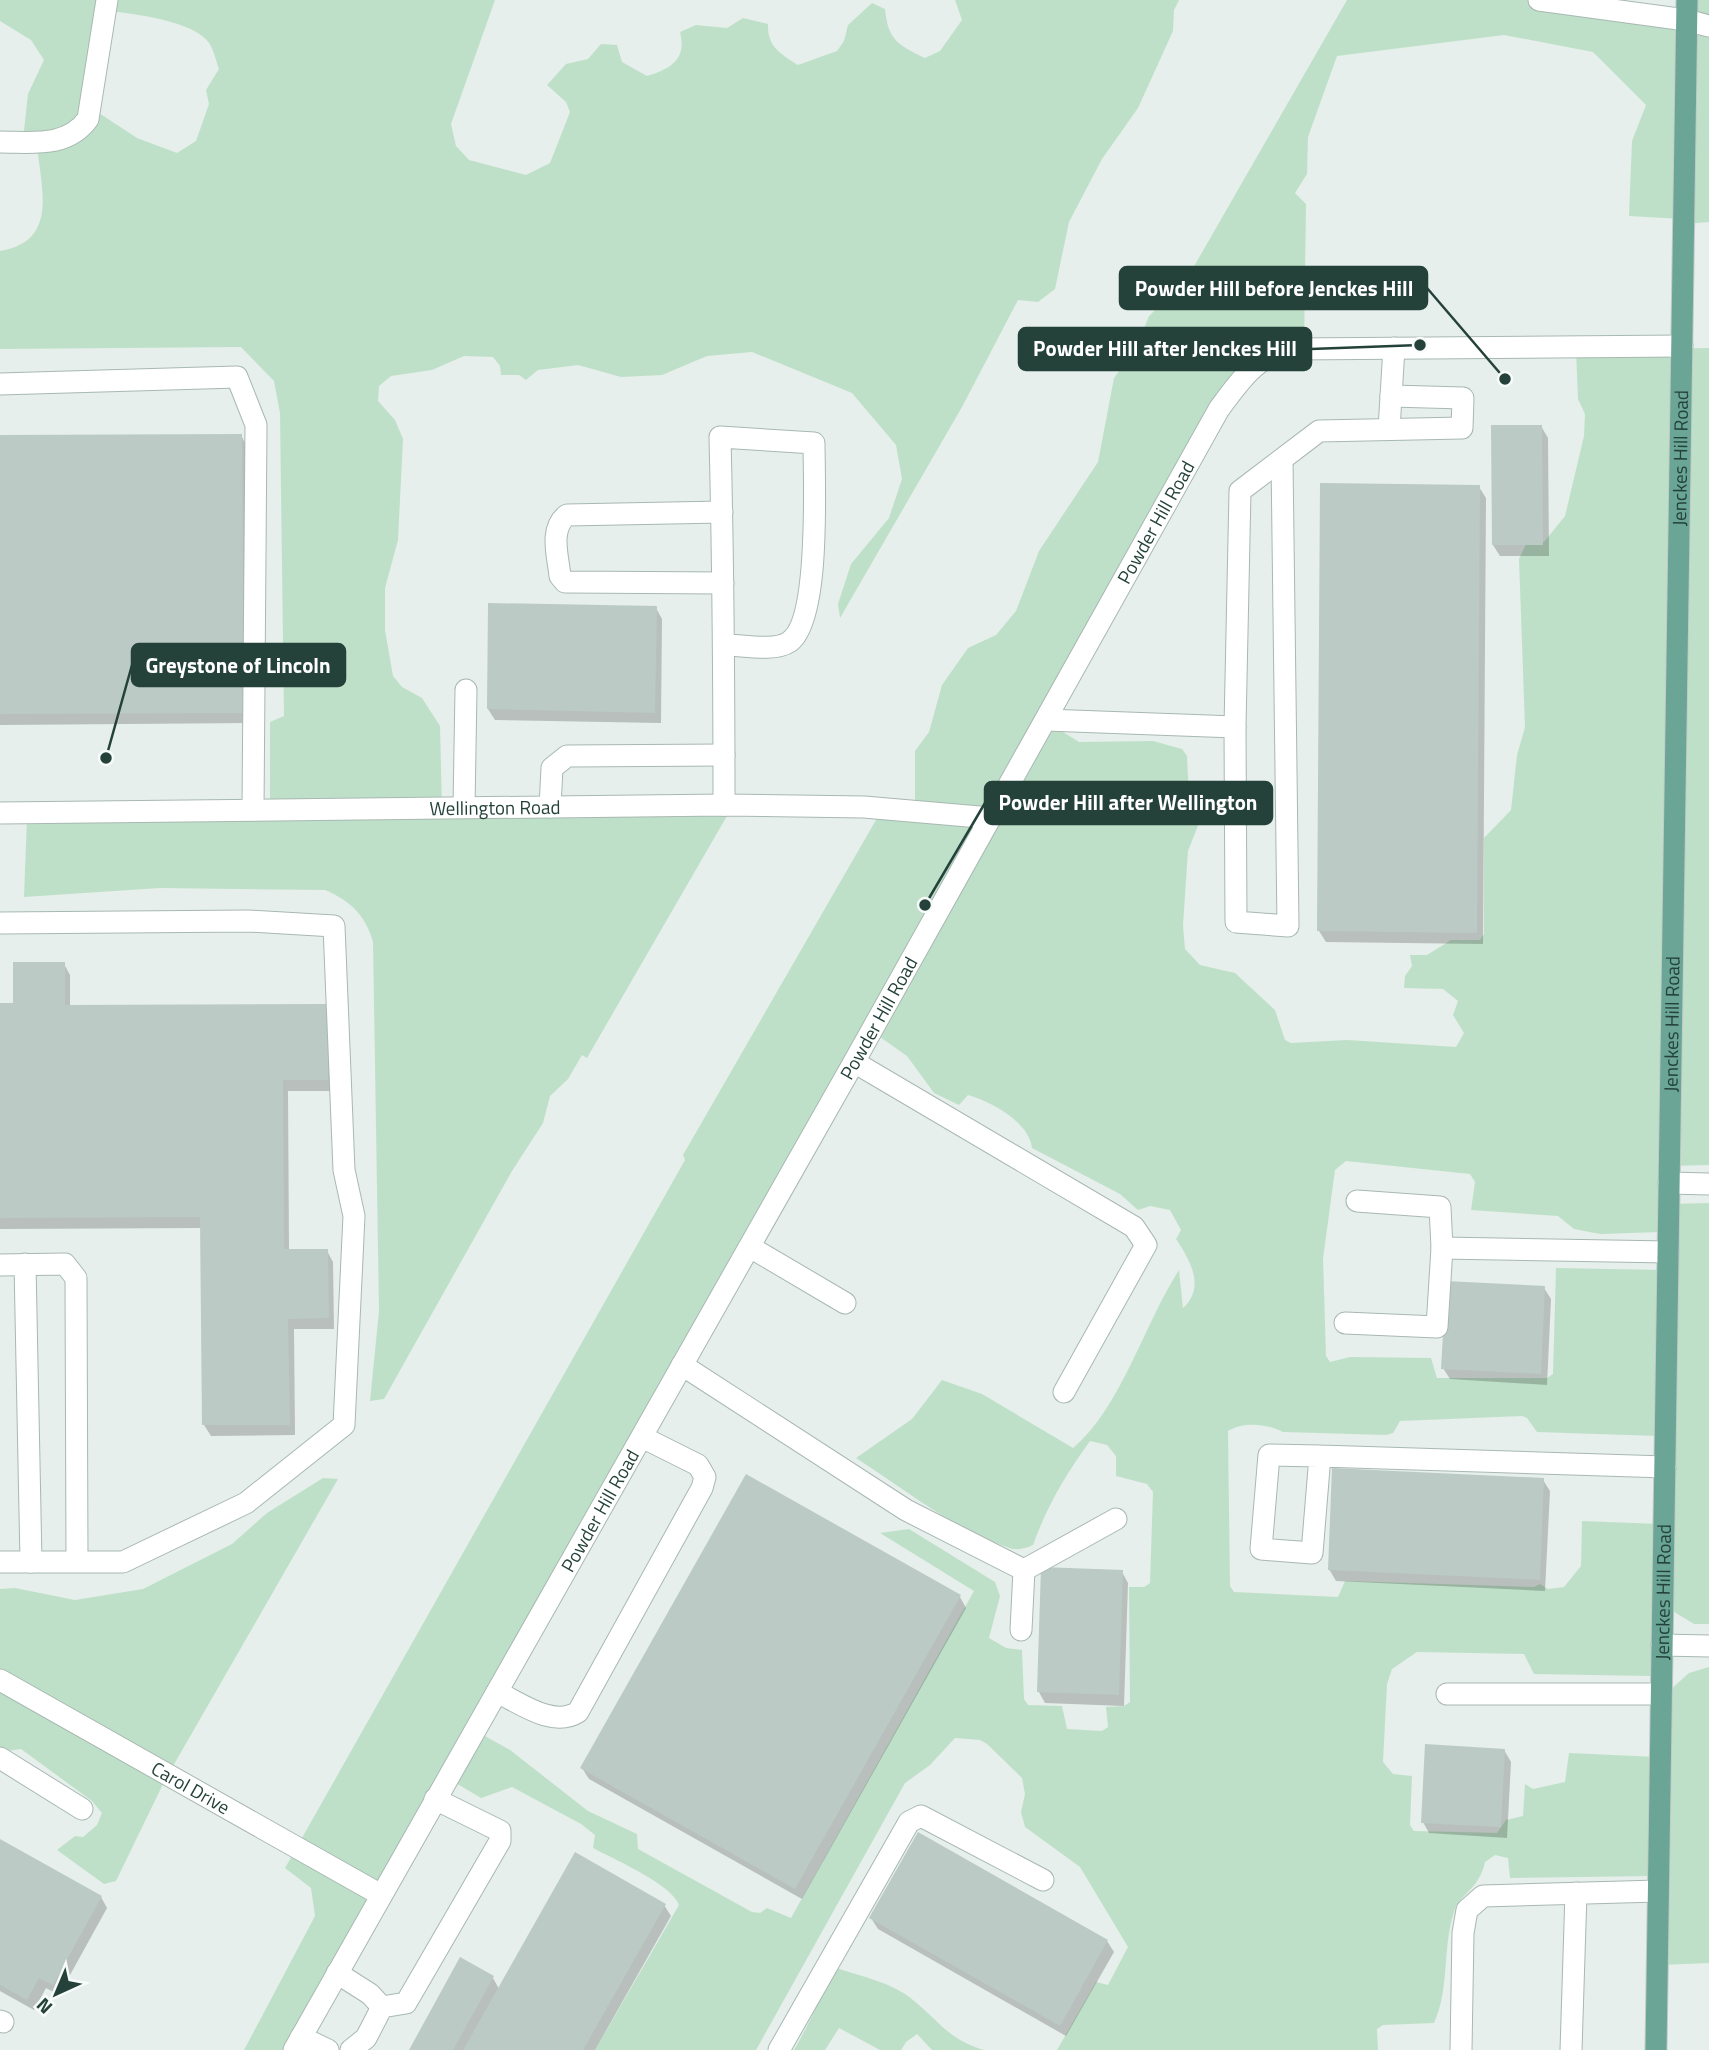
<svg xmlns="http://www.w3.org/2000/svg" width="1709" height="2050" font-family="'Titillium Web',sans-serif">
<rect width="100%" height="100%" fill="#e6efeb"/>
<!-- green -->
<g fill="#bfe0c8" fill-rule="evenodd">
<path d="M0 0H495L451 124 456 146 469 160 526 175 550 163 570 112 566 102 547 85 566 64 588 59 601 44 617 45 622 62 647 76C671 69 687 59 680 32L696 25 727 28 743 18 768 24C767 46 780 54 798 65L837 51 844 41 848 25 872 3 885 9C888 40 898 45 925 58L940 51 962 20 955 0H1179L1174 10 1173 31 1138 108 1102 159 1069 222 1055 289 1038 302 1018 300 962 407 840 618 838 604 851 564 889 518 902 479 896 445 852 393 752 352 707 356 662 375 621 377 578 365 538 370 526 380 519 375H501L500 366 493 357 464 356 432 370 391 376 379 386 378 401 395 420 403 439 398 540 385 588V630L393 676 402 687 422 698 440 726 442 809H731L587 1058 582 1055 568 1079 550 1096 543 1123 512 1171 384 1399 370 1401 379 1311 373 942C366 916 351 901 325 890L160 888 24 897 27 817 270 809V722L284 716 280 413 274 381 241 347 0 349V251C59 241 41 189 37 145L23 140 28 94 44 60 31 40 0 21ZM107 11C131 13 195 21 209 43 214 50 216 61 219 69L206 90 209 104 196 141 177 153 137 138 99 113Z"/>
<path d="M1347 0H1576L1684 15 1687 0H1709V222L1685 224 1682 219 1629 216 1632 141 1646 105 1593 52 1504 35 1337 56 1308 137 1307 174 1295 193 1306 204 1304 350 1258 363 1047 722 1079 742 1153 741 1182 749 1187 756 1189 797 1205 808 1188 851 1183 925 1185 949 1200 965 1235 973 1275 1010 1285 1040 1291 1043 1347 1040 1456 1047 1464 1033 1453 1015 1458 1001 1443 989 1404 988 1405 976 1412 966 1410 955H1427L1451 940H1480L1484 934V838L1511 810 1517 755 1525 727 1519 559 1527 542H1544L1565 516 1584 436 1585 414 1578 399 1576 350 1709 348V1165L1667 1166 1669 1204 1709 1203V1624H1694L1661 1604 1659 1673 1649 1676 1534 1674 1524 1654 1417 1652 1392 1669 1387 1684 1383 1762 1393 1774 1412 1776 1410 1825 1414 1831 1497 1833 1506 1820 1523 1816 1525 1784 1533 1789 1565 1782 1569 1753 1657 1757 1660 1699 1689 1673 1709 1667V1963L1661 1965 1654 1876 1510 1878 1508 1858 1495 1855 1485 1862C1479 1890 1459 1894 1454 1912 1442 1949 1450 1988 1434 2023L1383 2025 1377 2029 1378 2050H1057L1096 1982 1108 1985 1128 1947 1080 1867 1025 1827 1021 1812 1025 1794 1022 1778 987 1744 980 1740 955 1738 930 1765 905 1783 756 2050H595L679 1905C672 1884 613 1859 593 1848L595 1835 581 1824 512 1787 481 1798 449 1779 294 2050H244L315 1916 311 1888 285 1868 685 1160 683 1155 880 813 915 802V751L929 732 942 685 968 648 996 635 1016 611 1039 551 1098 462 1114 378 1136 349 1149 316 1177 289H1181ZM873 1032 907 1056 934 1093 959 1105 968 1095C992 1102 1029 1122 1032 1148L1120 1194 1138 1210 1150 1206 1170 1210 1181 1230 1176 1239C1190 1260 1206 1287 1183 1308L1179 1270C1145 1322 1121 1408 1073 1448L982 1394 942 1380 912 1419 856 1458C903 1488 953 1529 1007 1547 1016 1551 1025 1549 1033 1545 1048 1504 1065 1476 1090 1441L1107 1445 1116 1456V1476L1147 1484 1153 1492 1150 1583 1144 1587H1129L1130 1702 1124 1706 1106 1707 1108 1727 1102 1731 1067 1729 1062 1706 1028 1705 1024 1699 1022 1650 1006 1648 989 1638 1000 1596 995 1582 909 1529 880 1533 974 1591 791 1918 767 1908 760 1913 752 1912 638 1849 637 1834 588 1811 510 1750 476 1731ZM1346 1161 1470 1174 1475 1182 1471 1210 1558 1216 1574 1229 1600 1234 1662 1232 1664 1270 1556 1268 1553 1374 1547 1378H1437L1431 1358 1350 1357 1330 1362 1326 1356 1323 1259 1335 1170ZM1522 1416 1527 1418 1537 1432 1658 1436 1659 1524 1582 1521 1581 1566 1564 1587 1548 1589 1540 1584 1534 1587 1345 1581 1338 1597 1234 1592 1230 1586 1228 1431C1244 1421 1268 1424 1283 1432L1386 1435 1393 1433 1400 1421Z"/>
<polygon points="323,1478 338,1479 165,1780 116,1881 104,1884 57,1850 75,1836 83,1837 97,1825 102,1813 92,1801 21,1749 7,1751 0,1747 0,1589 15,1588 75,1600 143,1589 232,1544 267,1513"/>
<path d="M837 1968C862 1977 892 1982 913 2000 939 2021 949 2040 984 2050H932L917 2034 906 2042 901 2050H880L839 2028 825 2050H794C810 2023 820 1996 837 1968Z"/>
</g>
<!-- shadow -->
<g fill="#0003">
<polygon points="1541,426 1548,438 1549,556 1500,556 1493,545"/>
<polygon points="241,435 247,447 250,723 0,725 0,437"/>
<polygon points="1479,487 1486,498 1483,944 1326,942 1319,931"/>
<polygon points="656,608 662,619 661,723 495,720 488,709"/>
<polygon points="64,964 70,975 70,1007 327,1005 334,1091 288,1091 289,1251 327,1251 333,1262 334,1329 294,1329 295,1435 211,1436 204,1425 202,1228 0,1229 0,1005 15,1005"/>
<polygon points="1544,1288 1551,1299 1547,1385 1450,1379 1443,1368"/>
<polygon points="1543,1480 1550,1491 1545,1591 1336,1581 1329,1569"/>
<polygon points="1122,1572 1128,1583 1124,1706 1045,1703 1039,1692"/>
<polygon points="960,1597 966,1608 802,1899 589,1779 582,1768"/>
<polygon points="1504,1750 1511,1762 1507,1838 1429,1833 1423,1822"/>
<polygon points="0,1841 101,1897 107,1908 59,1995 46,1988 34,2010 0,1991"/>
<polygon points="664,1905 671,1916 595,2050 411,2050 493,1978 499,1989"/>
<polygon points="871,1918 1107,1941 1114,1952 1066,2036 878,1929"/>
</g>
<!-- building -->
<g fill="#bbcac4">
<polygon points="1491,425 1542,425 1543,545 1492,545"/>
<polygon points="242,434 244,713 0,714 0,435"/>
<polygon points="1320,483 1480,485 1477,933 1317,931"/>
<polygon points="488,603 657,606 655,713 487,709"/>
<polygon points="13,962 65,962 65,1005 328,1004 328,1080 283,1080 284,1249 328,1249 329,1318 288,1319 290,1425 202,1425 200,1217 0,1218 0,1003 13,1003"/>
<polygon points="1446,1281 1545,1286 1541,1374 1441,1369"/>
<polygon points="1332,1468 1544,1478 1540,1580 1328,1570"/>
<polygon points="746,1474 961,1595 795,1889 580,1768"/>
<polygon points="1041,1567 1123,1570 1119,1695 1037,1692"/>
<polygon points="1425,1744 1505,1749 1501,1827 1421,1823"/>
<polygon points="918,1832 1108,1940 1060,2026 869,1918"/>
<polygon points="0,1839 102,1896 53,1985 39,1978 27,2000 0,1985"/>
<polygon points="575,1852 666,1904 583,2050 463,2050"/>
<polygon points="460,1957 494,1976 453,2050 409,2050"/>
</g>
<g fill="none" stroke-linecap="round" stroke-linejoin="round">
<!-- minor casing -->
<g stroke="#a8b8b2" stroke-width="23">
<g id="minor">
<polyline points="1539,0 1686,20 1709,26"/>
<path d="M0 142C32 142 67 148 88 119L107 0"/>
<polyline points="0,384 237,377 256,425 253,810"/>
<polyline points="1389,429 1394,348"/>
<path d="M722 512 567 515C549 529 558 556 560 576L565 582 723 583"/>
<polyline points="1046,720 1235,727 1236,922 1288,926 1282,460"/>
<polyline points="1235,727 1240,491 1319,431 1462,428 1463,398 1391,396"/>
<path d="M724 805C724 682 723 560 720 437L814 443C814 480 821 621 789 642 774 652 742 645 725 645"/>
<polyline points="464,807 466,690"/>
<polyline points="550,807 552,768 567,756 724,755"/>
<path id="s1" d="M0 813 724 805 864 807 991 818"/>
<polyline points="0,923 248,921 334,926 344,1170 354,1216 344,1425 246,1503 123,1562 0,1562"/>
<polyline points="854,1062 1134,1227 1146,1245 1064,1392"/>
<polyline points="1669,1183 1709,1184"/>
<polyline points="1357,1201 1440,1207 1442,1248"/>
<polyline points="750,1247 845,1303"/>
<polyline points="25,1264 31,1562"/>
<polyline points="0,1265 65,1264 76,1278 77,1561"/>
<polyline points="1345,1323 1437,1327 1442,1248 1668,1252"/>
<polyline points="682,1365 906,1510 1024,1570 1021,1630"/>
<polyline points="1320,1456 1312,1553 1261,1549 1269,1455 1320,1456 1665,1467"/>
<polyline points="1024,1570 1116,1519"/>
<polyline points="1662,1645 1709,1646"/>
<path id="s2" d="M0 1680 381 1895"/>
<path d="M497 1692C520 1703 553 1728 578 1712L702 1488 705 1477 698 1465 642 1437"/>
<polyline points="1447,1694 1661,1694"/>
<polyline points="0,1758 82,1809"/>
<polyline points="337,1973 370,1994 382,2007"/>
<polyline points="0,2021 3,2022"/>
<polyline points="301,2037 328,2050"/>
<path id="s3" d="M294 2050 854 1062 1219 409C1240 381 1257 354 1293 349L1682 346"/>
<polyline points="351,2050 366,2038 382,2007 406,2003 500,1841 500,1831 435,1799"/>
<polyline points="779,2050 909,1822 921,1816 1043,1880"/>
<polyline points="1461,2050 1463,1933 1467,1910 1483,1896 1658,1891"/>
<polyline points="1571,2050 1576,1893"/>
</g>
</g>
<!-- major casing -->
<g stroke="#c2cac8" stroke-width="23">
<g id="major">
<path id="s4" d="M1656 2050 1687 0"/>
</g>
</g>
<!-- minor -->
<use href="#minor" stroke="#fff" stroke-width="21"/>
<!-- major -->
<use href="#major" stroke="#6aa596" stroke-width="21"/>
</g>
<g text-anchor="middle" stroke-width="5" stroke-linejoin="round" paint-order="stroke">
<!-- street labels -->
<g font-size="19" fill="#24423a" stroke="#f7fbf9">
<text dy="7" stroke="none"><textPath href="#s4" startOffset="1592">Jenckes Hill Road</textPath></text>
<text dy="7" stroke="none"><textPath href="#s3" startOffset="1754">Powder Hill Road</textPath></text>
<text dy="7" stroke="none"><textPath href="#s1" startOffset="495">Wellington Road</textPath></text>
<text dy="7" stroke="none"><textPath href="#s3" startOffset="1186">Powder Hill Road</textPath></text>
<text dy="7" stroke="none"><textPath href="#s4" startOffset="1026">Jenckes Hill Road</textPath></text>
<text dy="7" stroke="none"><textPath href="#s3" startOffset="620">Powder Hill Road</textPath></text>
<text dy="7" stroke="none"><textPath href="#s4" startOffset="458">Jenckes Hill Road</textPath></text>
<text dy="7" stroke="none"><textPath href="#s2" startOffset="219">Carol Drive</textPath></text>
</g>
</g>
<!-- callouts -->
<path fill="none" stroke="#24423a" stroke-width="2.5" d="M1505 379L1427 288M1420 345L1311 349M106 758L132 665M925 905L985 803"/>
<g fill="#24423a" stroke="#f7fbf9" stroke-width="2.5">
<circle cx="1505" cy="379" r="7"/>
<circle cx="1420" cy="345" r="7"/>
<circle cx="106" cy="758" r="7"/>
<circle cx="925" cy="905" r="7"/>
</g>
<g fill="#24423a" stroke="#24423a" stroke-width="2.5">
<rect x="1120" y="267" width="307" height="42" rx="7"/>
<rect x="1019" y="328" width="292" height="42" rx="7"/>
<rect x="132" y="644" width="213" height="42" rx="7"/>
<rect x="985" y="782" width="287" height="42" rx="7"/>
</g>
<g font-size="21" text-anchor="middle" font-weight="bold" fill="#fff">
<text x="1274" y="296">Powder Hill before Jenckes Hill</text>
<text x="1165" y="356">Powder Hill after Jenckes Hill</text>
<text x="238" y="673">Greystone of Lincoln</text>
<text x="1128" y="810">Powder Hill after Wellington</text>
</g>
<!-- north arrow -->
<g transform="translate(56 1994) rotate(224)" stroke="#f7fbf9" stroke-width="5" paint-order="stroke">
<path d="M0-5L12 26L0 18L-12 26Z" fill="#24423a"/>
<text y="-10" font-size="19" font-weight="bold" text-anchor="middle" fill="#24423a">N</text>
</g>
</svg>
